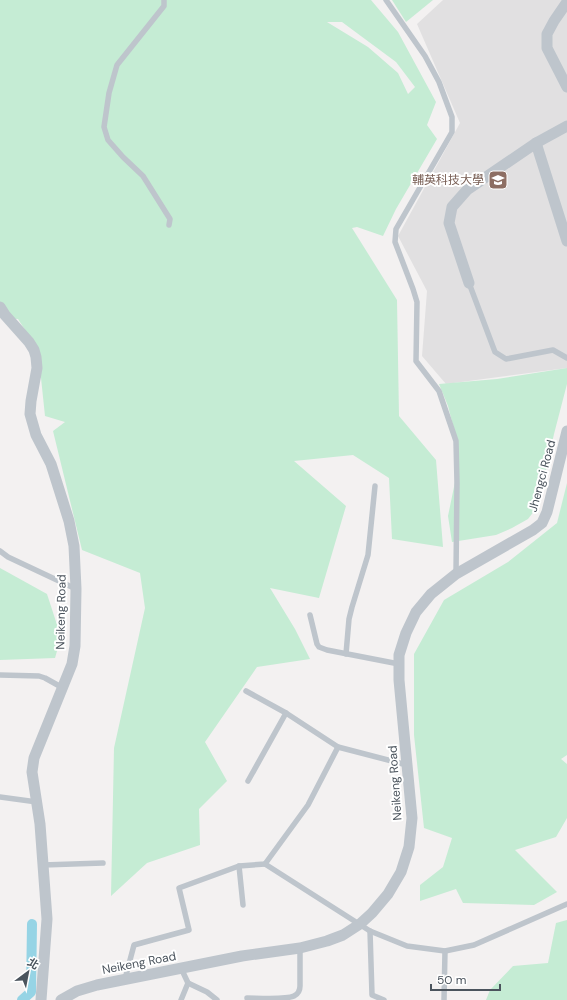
<svg xmlns="http://www.w3.org/2000/svg" width="567" height="1000" font-family="'DM Sans','Noto Sans TC',sans-serif">
<rect width="100%" height="100%" fill="#f3f1f1"/>
<!-- education -->
<polygon fill="#e1e0e1" points="443,0 567,0 567,368 446,384 422,356 427,291 398,236 460,123 417,24"/>
<!-- green -->
<g fill="#c5ecd4" fill-rule="evenodd">
<path d="M0 0H371L398 32 436 102 427 125 437 139 396 209 383 236 357 227 352 228 397 300 399 416 436 460 443 547 392 539 389 478 353 455 294 461 346 506 319 598 270 588 295 629 310 659 257 667 205 742 227 781 199 809 200 845 147 863 111 896 114 748 145 608 140 573 82 550 53 431 65 422 45 416 41 378 34 369 29 336 18 319 0 318ZM327 22H342L396 62 415 87 408 94 398 73 368 47Z"/>
<polygon points="392,0 433,0 406,22"/>
<polygon points="567,368 567,384 554,434 538,506 528,519 512,528 496,535 452,542 448,516 455,482 456,437 448,406 439,384 497,379"/>
<polygon points="567,483 567,755 561,759 567,764 567,818 556,837 515,850 557,892 534,905 463,903 456,889 420,901 420,885 443,867 452,838 424,828 414,735 414,654 444,600 508,562 557,523"/>
<polygon points="0,568 47,594 61,637 55,658 0,660"/>
<polygon points="567,920 567,1000 486,1000 490,990 513,966 548,963 556,923"/>
</g>
<g fill="none" stroke-linecap="round" stroke-linejoin="round">
<!-- canal -->
<polyline stroke="#96d4e5" stroke-width="10" points="22,1000 31,992 32,924"/>
<!-- lane -->
<g stroke="#bec5cc" stroke-width="5.5">
<polyline points="164,0 164,6 117,65 109,93 104,127 108,140 123,157 143,176 170,219 169,225"/>
<polyline points="386,0 425,56 439,82 452,117 452,132 396,229 395,242 413,289 417,302 416,361 439,391 456,441 457,483 456,574"/>
<polyline points="469,283 495,352 506,359 553,350 567,358"/>
<polyline points="0,551 8,557 76,589"/>
<polyline points="310,615 317,644 319,647 327,650 399,664"/>
<polyline points="346,654 349,619 352,607 368,555 375,486"/>
<polyline points="0,675 39,676 45,678 63,688"/>
<polyline points="246,691 286,713 338,747 407,765"/>
<polyline points="248,781 286,713"/>
<polyline points="0,797 37,802"/>
<polyline points="265,864 370,931 407,946 445,951 474,945 567,904"/>
<polyline points="43,865 103,863"/>
<polyline points="239,866 243,905"/>
<polyline points="370,931 372,995 384,1000"/>
<polyline points="181,968 188,983 181,1000"/>
<polyline points="125,979 134,945 189,930 179,888 239,866 265,864 308,805 338,747"/>
<polyline points="188,983 207,992 217,1000"/>
<path d="M247 998C257 998 286 1000 294 996 298 994 300 990 300 986V948"/>
<polyline points="444,1000 445,951"/>
</g>
<!-- street -->
<g stroke="#bec5cc" stroke-width="11">
<polyline points="567,2 554,21 547,34 547,48 567,87"/>
<polyline points="536,143 567,241"/>
<polyline points="469,283 449,223 452,207 467,190 536,143 567,126"/>
<polyline points="0,307 5,315 29,342 34,350 36,357 37,368 31,401 30,414 36,435 51,464 69,521 74,546 76,589 75,646 72,664 34,758 32,772 40,824 47,919 41,1000"/>
<polyline points="61,1000 77,991 97,985 242,956 300,948 327,941 343,935 360,924 372,913 388,894 401,872 409,847 412,818 399,680 399,655 406,633 416,612 431,594 456,574 533,530 542,523 547,512 567,431"/>
</g>
</g>
<!-- icons -->
<defs>
<g id="university-square" transform="scale(1)"><rect x="-9" y="-9" width="18" height="18" rx="4" fill="#8d6e63" stroke="#fff"/><path d="M0-5L7-2L0 1L-7-2ZM-4 1L0 2.5L4 1V4Q0 6-4 4Z" fill="#fff"/></g>
</defs>
<g fill-rule="evenodd">
<use href="#university-square" x="498" y="180"/>
</g>
<g text-anchor="middle" stroke-width="4" stroke-linejoin="round" paint-order="stroke">
<!-- education labels -->
<g font-size="12" fill="#785e54" stroke="#fff" text-anchor="end">
<text x="484" y="184">輔英科技大學</text>
</g>
<!-- street labels -->
<g font-size="12" fill="#4b545d" stroke="#fff">
<text transform="translate(542 476) rotate(-75)" y="4">Jhengci Road</text>
<text transform="translate(61 612) rotate(-89)" y="4">Neikeng Road</text>
<text transform="translate(395 783) rotate(-94)" y="4">Neikeng Road</text>
<text transform="translate(139 963) rotate(-11)" y="4">Neikeng Road</text>
</g>
</g>
<!-- north arrow -->
<g transform="translate(28 972) rotate(32)" stroke="#ffffff" stroke-width="3" paint-order="stroke">
<path d="M0-3L7 15L0 10L-7 15Z" fill="#4b545d"/>
<text y="-6" font-size="11" font-weight="bold" text-anchor="middle" fill="#4b545d">北</text>
</g>
<!-- scale -->
<path d="M431 984v6h69v-6" fill="none" stroke="#4b545d" stroke-width="2"/>
<text x="437" y="984" font-size="12" fill="#4b545d" stroke="#ffffff" stroke-width="3" paint-order="stroke">50 m</text>
</svg>
